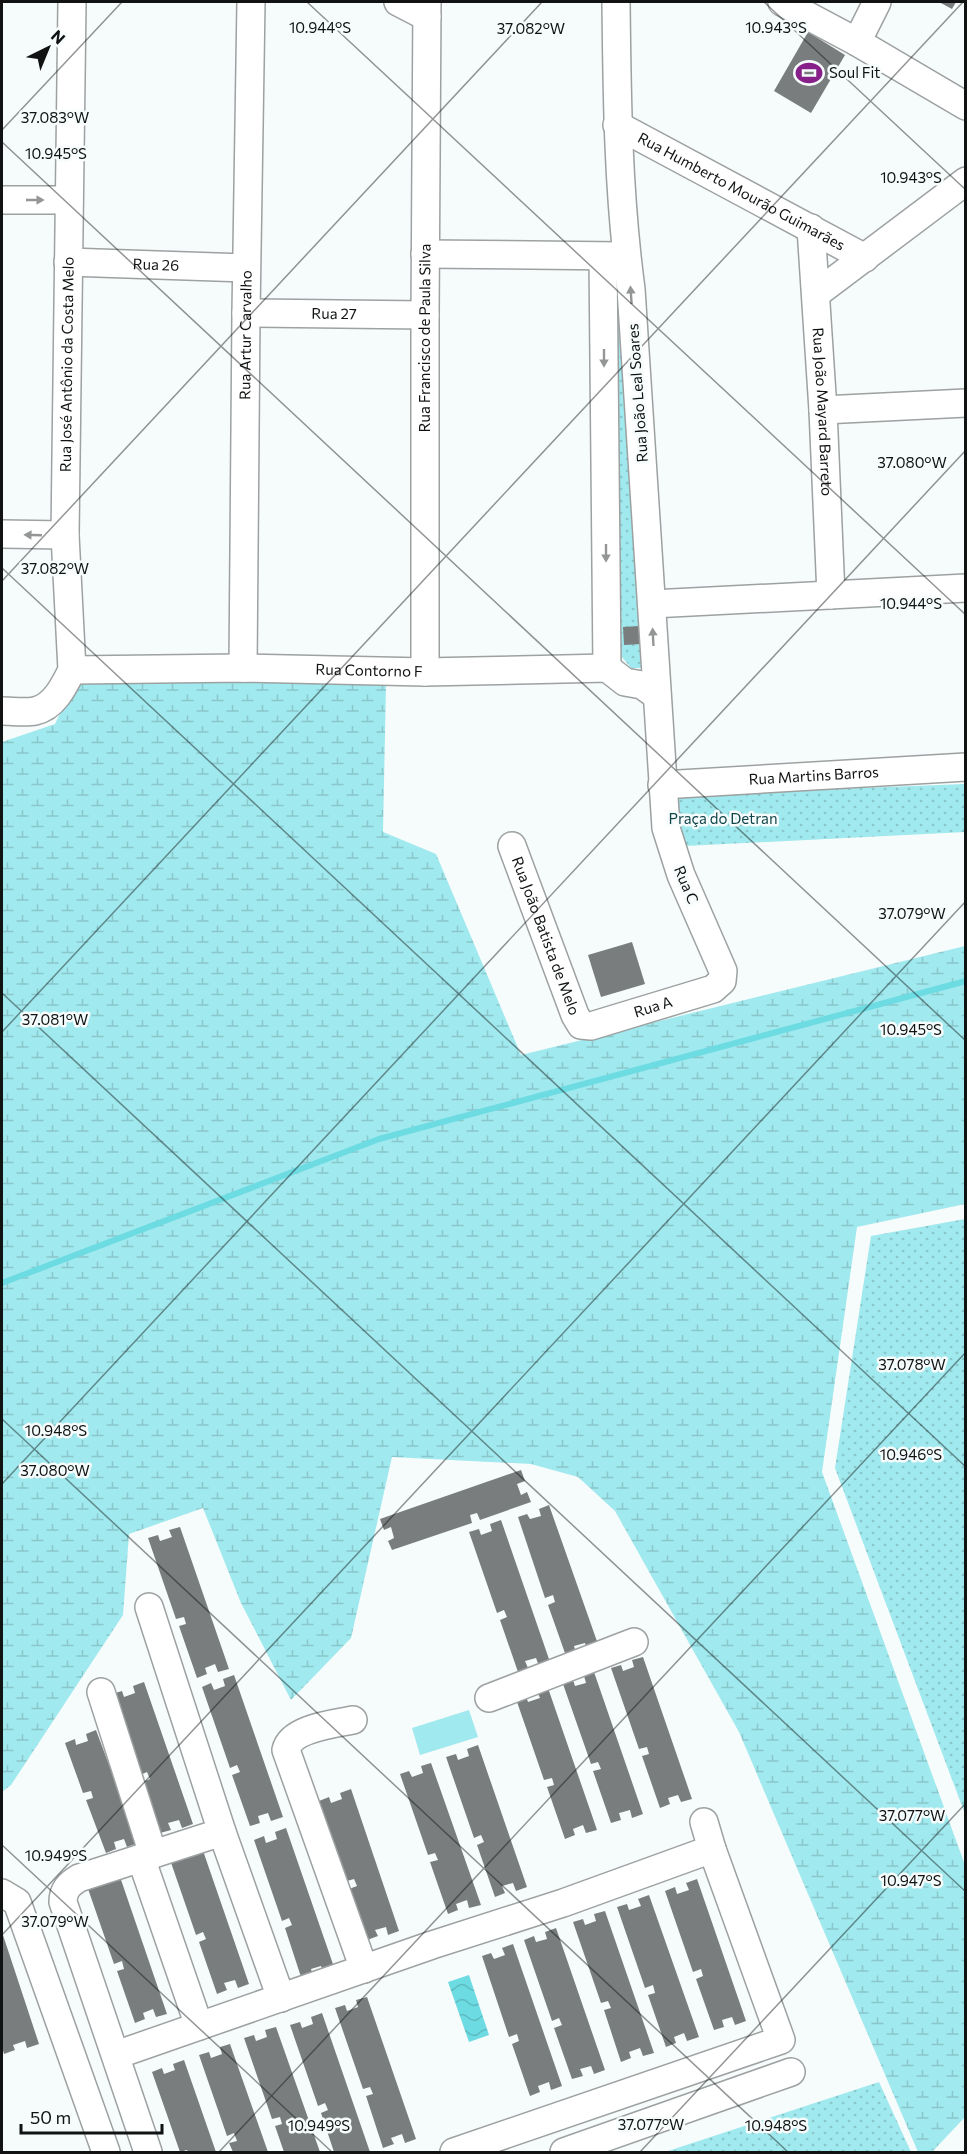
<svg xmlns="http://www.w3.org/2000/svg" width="967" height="2154" font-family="Commissioner,sans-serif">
<defs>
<pattern id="grass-dots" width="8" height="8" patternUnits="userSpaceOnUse" patternTransform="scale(1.5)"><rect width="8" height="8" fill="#a0e9ee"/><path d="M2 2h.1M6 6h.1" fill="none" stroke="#89c7cb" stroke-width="1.8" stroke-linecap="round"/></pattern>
<pattern id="wetland-marsh" width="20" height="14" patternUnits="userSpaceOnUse" patternTransform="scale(1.5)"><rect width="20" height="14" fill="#a0e9ee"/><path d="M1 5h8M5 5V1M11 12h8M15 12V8" fill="none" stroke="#89c7cb"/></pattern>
<pattern id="water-waves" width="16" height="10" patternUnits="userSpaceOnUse" patternTransform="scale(1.5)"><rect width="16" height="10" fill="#6cdbe2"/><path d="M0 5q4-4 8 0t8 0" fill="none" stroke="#5dbbc1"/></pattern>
</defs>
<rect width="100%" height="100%" fill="#f6fbfb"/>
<!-- grass -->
<g fill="url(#grass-dots)">
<polygon points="624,268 649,668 631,668 614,647 610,270"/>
<polygon points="965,784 965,832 685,846 674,820 680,795"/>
<polygon points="965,1219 966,1219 965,1814 835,1468 871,1236"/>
<polygon points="879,2082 911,2152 665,2152"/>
</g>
<!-- wetland -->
<polygon fill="url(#wetland-marsh)" points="76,679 386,685 383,832 436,854 521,1055 965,946 965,1204 857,1227 822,1472 965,1865 965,2117 932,2152 918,2152 739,1732 615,1511 578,1477 531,1464 392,1457 351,1638 291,1700 241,1603 203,1508 129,1534 123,1615 11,1785 2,1792 2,742 55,724"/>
<!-- garden -->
<polygon fill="#a0e9ee" points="469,1710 478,1737 420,1755 412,1728"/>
<!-- water -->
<polygon fill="url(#water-waves)" points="469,1975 489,2035 469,2042 448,1982"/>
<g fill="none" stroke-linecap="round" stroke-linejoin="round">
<!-- stream -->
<polyline stroke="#6cdbe2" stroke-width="6" points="2,1283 379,1139 966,981"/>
</g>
<!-- building -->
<g fill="#797d7d">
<polygon points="939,2 956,2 952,9"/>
<polygon points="808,32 845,55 811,113 774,91"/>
<polygon points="639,626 642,644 624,645 623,627"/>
<polygon points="632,942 645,984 601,997 588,955"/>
<polygon points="521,1470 525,1481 517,1484 521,1495 527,1492 531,1502 480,1520 477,1513 470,1515 472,1523 392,1550 388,1541 394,1538 391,1527 384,1530 380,1519"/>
<polygon points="549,1505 599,1647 587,1651 585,1643 574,1646 576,1653 566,1656 548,1605 555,1602 553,1595 545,1598 518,1517 527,1514 530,1519 541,1516 539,1509"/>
<polygon points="501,1520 550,1662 539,1666 536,1658 525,1661 528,1668 518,1672 500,1620 507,1617 504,1610 497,1613 469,1532 479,1529 481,1535 492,1531 490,1524"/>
<polygon points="180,1527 229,1669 218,1672 215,1664 205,1668 207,1674 197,1678 179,1626 186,1624 184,1617 176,1619 148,1538 158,1535 160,1541 172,1537 169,1530"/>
<polygon points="643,1657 692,1799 681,1802 678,1795 668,1798 670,1804 660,1808 642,1756 649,1754 647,1747 639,1749 611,1668 621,1665 623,1671 634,1667 632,1660"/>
<polygon points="594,1672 643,1814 632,1818 630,1810 619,1813 621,1820 611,1823 593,1771 601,1769 598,1762 591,1764 563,1684 573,1680 575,1686 586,1683 584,1676"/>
<polygon points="234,1675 283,1817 271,1821 268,1813 258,1816 260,1823 250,1826 232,1775 240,1772 237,1765 230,1768 202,1687 211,1683 214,1690 225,1686 223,1679"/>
<polygon points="144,1682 193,1824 182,1828 179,1820 168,1823 171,1830 160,1833 143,1782 150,1779 147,1772 140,1775 112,1694 122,1691 124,1697 135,1693 133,1686"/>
<polygon points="548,1688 597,1830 586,1833 583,1825 573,1829 575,1835 565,1839 547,1787 554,1785 552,1778 544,1780 516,1699 526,1696 528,1702 540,1698 537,1691"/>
<polygon points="96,1730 138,1843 127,1847 124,1839 114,1842 116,1849 106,1853 86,1800 93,1798 91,1791 83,1793 65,1743 75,1739 76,1745 88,1741 86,1734"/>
<polygon points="478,1745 527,1887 516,1891 513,1883 502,1886 505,1893 495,1897 477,1845 484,1842 481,1835 474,1838 446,1757 456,1754 458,1760 469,1756 467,1749"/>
<polygon points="431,1763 481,1905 469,1908 467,1900 456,1904 458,1910 448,1914 430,1862 438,1860 435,1853 428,1855 400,1774 409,1771 412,1777 423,1773 421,1766"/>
<polygon points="351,1789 399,1931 388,1935 386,1927 375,1930 378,1936 367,1940 349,1889 357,1886 354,1879 347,1881 319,1801 329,1797 331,1803 342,1799 340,1793"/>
<polygon points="286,1828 335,1970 324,1974 321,1966 311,1969 313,1976 302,1980 285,1928 292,1925 289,1918 282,1921 254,1840 264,1836 266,1843 277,1839 275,1832"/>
<polygon points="200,1842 249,1984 238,1988 235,1980 224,1983 227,1990 217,1994 199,1942 206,1939 203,1932 196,1935 168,1854"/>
<polygon points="118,1871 167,2014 156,2017 153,2009 143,2013 145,2019 135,2023 117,1971 124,1969 122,1961 114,1964 86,1883"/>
<polygon points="697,1879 746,2021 735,2025 732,2017 722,2020 724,2027 714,2030 696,1979 703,1976 701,1969 693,1972 665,1891 675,1887 677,1894 689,1890 686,1883"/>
<polygon points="649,1895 699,2037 687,2041 684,2033 674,2037 676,2043 666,2047 648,1995 655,1993 653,1985 645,1988 617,1907 627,1904 629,1910 641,1906 638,1899"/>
<polygon points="605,1911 654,2053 643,2056 640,2048 629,2052 631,2058 621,2062 604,2010 611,2008 608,2001 601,2003 573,1922 583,1919 585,1925 596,1921 594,1914"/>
<polygon points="556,1928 605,2070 594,2074 591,2066 580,2069 583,2076 572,2079 554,2028 562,2025 559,2018 552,2021 524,1940 534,1936 536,1942 547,1939 545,1932"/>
<polygon points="2,1932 39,2044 27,2048 25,2041 13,2045 15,2050 4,2054 2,2047"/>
<polygon points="513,1944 562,2086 551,2090 549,2082 538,2086 540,2092 530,2096 512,2044 519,2041 517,2034 509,2037 482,1956 491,1953 494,1959 505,1955 502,1948"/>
<polygon points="367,1997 416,2139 405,2143 402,2134 391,2138 394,2144 383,2148 366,2096 373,2094 370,2087 363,2089 335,2008 345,2005 347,2011 358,2007 356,2000"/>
<polygon points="322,2013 370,2152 334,2152 321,2113 328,2110 325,2103 318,2106 290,2025 300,2022 302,2028 313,2024 311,2017"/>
<polygon points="276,2027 320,2152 284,2152 275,2126 282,2124 280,2117 272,2119 244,2038 254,2035 256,2041 267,2037 265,2030"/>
<polygon points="230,2044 268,2152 233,2152 229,2143 237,2141 234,2133 227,2136 199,2055 209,2052 211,2058 222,2054 220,2047"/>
<polygon points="184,2060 216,2152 188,2152 187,2150 180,2152 152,2072 162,2068 164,2074 175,2070 173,2064"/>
</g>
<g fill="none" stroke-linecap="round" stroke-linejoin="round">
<!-- minor casing -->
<g stroke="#9da1a1" stroke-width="30">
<g id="minor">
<polyline points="398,2 427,17"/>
<polyline points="782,2 857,42 966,106"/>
<polyline points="857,42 877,2"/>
<path id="s1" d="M617 125 865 258"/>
<polyline points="2,200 69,200"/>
<path id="s2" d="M811 228 823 410 831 595"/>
<polyline points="425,254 622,256"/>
<polyline points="603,257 607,668"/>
<path id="s3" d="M68 262 246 268"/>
<polyline points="816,294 966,181"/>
<path id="s4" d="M246 313 425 315"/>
<polyline points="823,410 966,403"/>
<polyline points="2,534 65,535"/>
<polyline points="652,604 966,588"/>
<path id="s5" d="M243 668 246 313 251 2"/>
<path id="s6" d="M72 670 243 668 425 672 607 668 625 682 642 685 656 695"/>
<path id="s7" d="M425 672V315L427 2"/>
<path id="s8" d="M2 711C12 711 25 713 35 711 54 707 64 686 72 670L65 535 72 2"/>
<path id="s9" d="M662 785 966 767"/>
<path id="s10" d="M512 846 575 1015 581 1025 591 1026 713 989 722 981 723 971 681 875 666 828 631 289C618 193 617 97 616 2"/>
<polyline points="149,1607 222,1832 281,1998"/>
<polyline points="101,1692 153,1854"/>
<polyline points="489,1698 634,1642"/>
<path d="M353 1720C334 1724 291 1728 286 1750L364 1969"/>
<polyline points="704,1822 712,1849"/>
<polyline points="141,1858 199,2026"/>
<polyline points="2,1893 17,1902 106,2152"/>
<polyline points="116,2055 432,1945 563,1903 712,1849 781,2040 454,2152"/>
<path d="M148 2152 63 1902C63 1890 69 1884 79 1878L222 1832"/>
<polyline points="564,2152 791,2072"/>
</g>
</g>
<!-- minor -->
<use href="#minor" stroke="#fff" stroke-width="27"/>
</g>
<!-- one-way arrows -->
<defs><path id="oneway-solid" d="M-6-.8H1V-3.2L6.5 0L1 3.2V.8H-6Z" transform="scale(1.5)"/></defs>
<g fill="#949595">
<use href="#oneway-solid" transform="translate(35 200)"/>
<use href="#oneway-solid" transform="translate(631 295) rotate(-94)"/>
<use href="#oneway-solid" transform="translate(604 358) rotate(90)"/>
<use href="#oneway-solid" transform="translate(33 535) rotate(-178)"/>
<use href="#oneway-solid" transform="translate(606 553) rotate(90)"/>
<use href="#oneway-solid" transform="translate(653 637) rotate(-93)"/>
</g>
<!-- ticks -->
<path fill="none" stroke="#111313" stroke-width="1.5" stroke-opacity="0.45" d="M307 2 966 615M764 2 966 190M2 130 122 2M2 142 966 1041M2 568 966 1467M2 581 542 2M2 993 966 1892M2 1032 963 2M2 1419 788 2152M2 1484 966 450M2 1845 332 2152M2 1935 966 901M219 2152 966 1352M640 2152 966 1803"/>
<!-- icons -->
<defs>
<g id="stadium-bare" transform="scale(2.07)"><path d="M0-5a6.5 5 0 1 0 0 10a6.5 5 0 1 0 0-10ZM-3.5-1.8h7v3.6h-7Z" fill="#872189" stroke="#f6fbfb" stroke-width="2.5" paint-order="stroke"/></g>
</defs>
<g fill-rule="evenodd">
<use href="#stadium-bare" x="809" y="73"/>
</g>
<g text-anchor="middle" stroke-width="5" stroke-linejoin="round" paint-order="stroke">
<!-- poi labels -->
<g font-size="15" fill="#111313" stroke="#f6fbfb" text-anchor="start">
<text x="829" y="78">Soul Fit</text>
</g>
<!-- street labels -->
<g font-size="15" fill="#111313" stroke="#f6fbfb">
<text dy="5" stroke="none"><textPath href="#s1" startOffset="141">Rua Humberto Mourão Guimarães</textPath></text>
<text dy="5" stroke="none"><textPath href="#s3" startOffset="88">Rua 26</textPath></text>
<text dy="5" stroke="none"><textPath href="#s4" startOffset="88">Rua 27</textPath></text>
<text dy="5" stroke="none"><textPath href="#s5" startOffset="333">Rua Artur Carvalho</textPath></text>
<text dy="5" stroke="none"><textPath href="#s7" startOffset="334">Rua Francisco de Paula Silva</textPath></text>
<text dy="5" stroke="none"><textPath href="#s8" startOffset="396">Rua José Antônio da Costa Melo</textPath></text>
<text transform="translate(638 393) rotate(-94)" y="5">Rua João Leal Soares</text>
<text dy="5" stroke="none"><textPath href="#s2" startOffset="184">Rua João Mayard Barreto</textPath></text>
<text dy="5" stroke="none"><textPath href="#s6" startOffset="297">Rua Contorno F</textPath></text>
<text dy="5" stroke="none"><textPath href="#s9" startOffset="152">Rua Martins Barros</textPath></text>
<text transform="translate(686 885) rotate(67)" y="5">Rua C</text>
<text dy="5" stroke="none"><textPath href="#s10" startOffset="96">Rua João Batista de Melo</textPath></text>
<text dy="5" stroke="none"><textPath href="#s10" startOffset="267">Rua A</textPath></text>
</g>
<!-- park labels -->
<g font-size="15" fill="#124549" stroke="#f6fbfb">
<text x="723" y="824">Praça do Detran</text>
</g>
</g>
<g font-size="15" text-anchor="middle" fill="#111313" stroke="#f6fbfb" stroke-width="5" stroke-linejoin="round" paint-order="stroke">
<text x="320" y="33">10.944°S</text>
<text x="776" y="33">10.943°S</text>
<text x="531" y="34">37.082°W</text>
<text x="55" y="123">37.083°W</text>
<text x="56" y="159">10.945°S</text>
<text x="911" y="183">10.943°S</text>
<text x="912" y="468">37.080°W</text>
<text x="55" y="574">37.082°W</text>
<text x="911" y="609">10.944°S</text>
<text x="912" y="919">37.079°W</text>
<text x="55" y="1025">37.081°W</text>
<text x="911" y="1035">10.945°S</text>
<text x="912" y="1370">37.078°W</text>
<text x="56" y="1436">10.948°S</text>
<text x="911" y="1460">10.946°S</text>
<text x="55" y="1476">37.080°W</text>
<text x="912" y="1821">37.077°W</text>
<text x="56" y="1861">10.949°S</text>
<text x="911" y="1886">10.947°S</text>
<text x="55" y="1927">37.079°W</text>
<text x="651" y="2130">37.077°W</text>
<text x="319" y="2131">10.949°S</text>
<text x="776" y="2131">10.948°S</text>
</g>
<!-- border -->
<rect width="967" height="2154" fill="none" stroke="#111313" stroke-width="6"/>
<!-- north arrow -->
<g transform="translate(48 48) rotate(43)" stroke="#f6fbfb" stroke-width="4.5" paint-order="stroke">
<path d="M0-4.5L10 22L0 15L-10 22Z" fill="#111313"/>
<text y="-9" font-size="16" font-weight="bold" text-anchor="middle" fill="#111313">N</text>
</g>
<!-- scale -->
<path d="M21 2124v9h141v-9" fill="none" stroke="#111313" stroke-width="3"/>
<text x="30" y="2124" font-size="18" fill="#111313" stroke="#f6fbfb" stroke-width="4.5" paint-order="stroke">50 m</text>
</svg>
